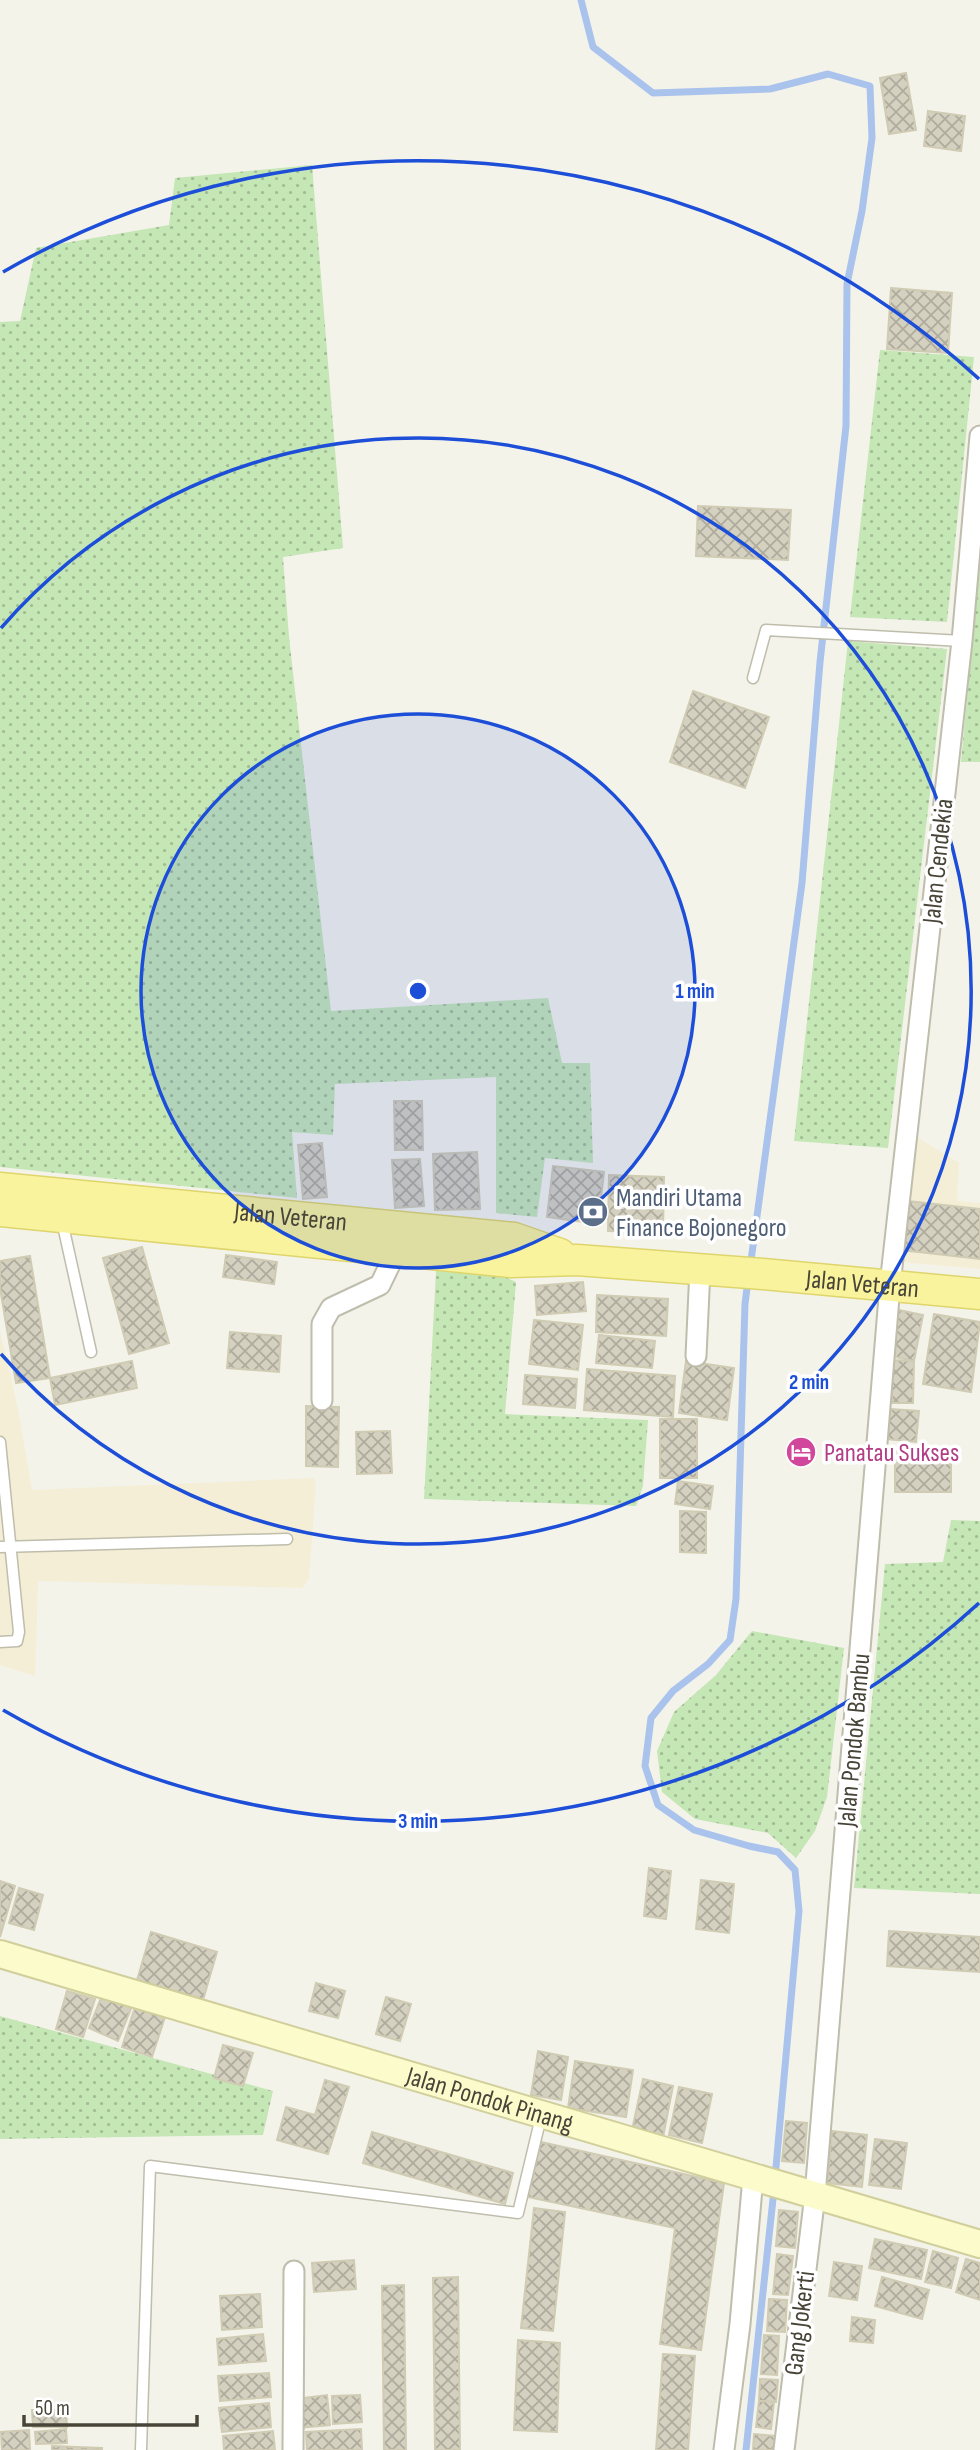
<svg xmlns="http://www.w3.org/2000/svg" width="980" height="2450" font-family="'Sofia Sans Condensed',sans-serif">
<defs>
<pattern id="grass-dots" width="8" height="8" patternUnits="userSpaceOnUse" patternTransform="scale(1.75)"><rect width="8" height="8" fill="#c5e6b5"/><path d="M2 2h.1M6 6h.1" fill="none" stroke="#a2bc94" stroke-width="1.8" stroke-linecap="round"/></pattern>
<pattern id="building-cross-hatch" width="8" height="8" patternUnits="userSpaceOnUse" patternTransform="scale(1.75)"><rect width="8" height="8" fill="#d5d1c0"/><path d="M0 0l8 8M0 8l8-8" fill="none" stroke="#afab9d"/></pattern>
</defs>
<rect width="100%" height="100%" fill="#f4f3ea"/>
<!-- commercial -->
<g fill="#f4eed6">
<polygon points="917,1137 959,1163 957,1201 980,1203 980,1269 901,1262"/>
<polygon points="0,1331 18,1409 32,1490 313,1478 316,1483 309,1579 302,1588 38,1581 35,1676 0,1665"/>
</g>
<!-- grass -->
<g fill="url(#grass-dots)">
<polygon points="312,165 343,548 283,557 289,637 331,1011 548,998 562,1063 590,1063 593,1163 545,1158 537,1217 496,1213 496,1077 335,1084 333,1135 292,1132 297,1198 0,1167 0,322 20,321 36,248 169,225 175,178"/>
<polygon points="880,350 974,357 947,622 850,617"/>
<polygon points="980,562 980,762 961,762"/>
<polygon points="848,641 947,649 888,1148 794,1141"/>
<polygon points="436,1271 503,1276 516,1282 505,1414 648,1420 643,1486 636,1506 424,1499"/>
<polygon points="951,1520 980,1521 980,1894 854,1888 885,1564 943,1562"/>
<polygon points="752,1631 844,1648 827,1797 815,1831 796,1858 768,1833 695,1819 662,1792 657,1751 674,1712 716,1675"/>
<polygon points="0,2016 273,2091 263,2135 0,2139"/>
</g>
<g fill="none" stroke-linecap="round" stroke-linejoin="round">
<!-- stream -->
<g stroke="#a9c3ed" stroke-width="7">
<polyline points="581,0 593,47 653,93 770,89 828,74 870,86 872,138 862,211 847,284 846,426 820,662 802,883 750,1268"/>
<polyline points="748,1280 745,1304 736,1599 730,1640 708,1664 673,1691 651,1718 645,1766 658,1805 694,1830 749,1846 778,1852 795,1870 799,1911 775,2178"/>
<polyline points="746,2450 774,2190"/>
</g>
</g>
<!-- building -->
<g fill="url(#building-cross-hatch)" stroke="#d0cbb3" stroke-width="2">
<polygon points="906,73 916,130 889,134 880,78"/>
<polygon points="928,111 965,116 961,151 924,146"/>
<polygon points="891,288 952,293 948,353 887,349"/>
<polygon points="698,506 791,510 788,560 696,556"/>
<polygon points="693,691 769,717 745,788 670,762"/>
<polygon points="394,1101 422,1101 423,1150 395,1150"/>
<polygon points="322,1143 327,1197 303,1199 298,1145"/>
<polygon points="477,1152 480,1209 435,1210 433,1154"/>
<polygon points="420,1159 424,1206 395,1208 392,1160"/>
<polygon points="553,1166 604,1172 598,1224 547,1217"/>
<polygon points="609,1175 664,1177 663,1232 608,1231"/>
<polygon points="908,1201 980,1209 980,1259 902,1250"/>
<polygon points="142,1247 169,1343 129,1354 103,1258"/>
<polygon points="226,1255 277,1262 274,1284 223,1277"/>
<polygon points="30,1256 50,1378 16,1383 0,1288 0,1261"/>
<polygon points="583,1282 586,1311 537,1315 535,1286"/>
<polygon points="597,1295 668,1299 666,1336 596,1332"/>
<polygon points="899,1310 923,1315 914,1361 891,1356"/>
<polygon points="934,1314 980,1322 971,1392 923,1384"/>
<polygon points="534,1320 583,1325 578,1370 529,1364"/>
<polygon points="230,1332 281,1336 279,1372 227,1368"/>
<polygon points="599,1335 655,1341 652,1368 596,1363"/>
<polygon points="892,1360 914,1361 913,1403 892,1403"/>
<polygon points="132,1361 137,1388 55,1405 50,1378"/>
<polygon points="686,1361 734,1368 727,1420 679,1413"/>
<polygon points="587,1369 675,1376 673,1417 584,1410"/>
<polygon points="525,1375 577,1379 575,1408 523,1404"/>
<polygon points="306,1406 339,1407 338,1467 306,1466"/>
<polygon points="890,1409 919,1411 916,1442 887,1439"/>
<rect x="660" y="1419" width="37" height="59"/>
<polygon points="390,1431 392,1473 357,1474 356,1432"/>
<rect x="895" y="1450" width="56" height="42"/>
<polygon points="678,1481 713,1486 710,1509 675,1504"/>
<polygon points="680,1511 706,1512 706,1553 680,1552"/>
<polygon points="649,1868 671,1871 666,1919 644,1916"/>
<polygon points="701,1880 734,1884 729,1933 696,1929"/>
<polygon points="0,1881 15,1886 0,1937"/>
<polygon points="19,1888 43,1895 34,1930 9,1923"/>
<polygon points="889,1931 980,1937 980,1972 887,1966"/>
<polygon points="151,1932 217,1952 201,2007 135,1987"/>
<polygon points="316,1983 345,1991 338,2018 309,2011"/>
<polygon points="67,1991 95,1999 83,2037 56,2029"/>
<polygon points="103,1993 132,2006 118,2041 89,2028"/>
<polygon points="386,1997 411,2004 400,2041 376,2034"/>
<polygon points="135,2007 165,2017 152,2057 122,2047"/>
<polygon points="223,2045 253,2053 243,2086 214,2078"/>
<polygon points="538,2051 568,2057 561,2100 531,2095"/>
<polygon points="575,2061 633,2070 626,2117 568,2108"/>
<polygon points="643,2079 673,2086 663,2137 632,2130"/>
<polygon points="325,2080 349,2087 328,2154 277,2140 286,2107 315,2115"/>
<polygon points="679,2087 712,2094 702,2143 669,2135"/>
<polygon points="786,2121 807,2123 804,2163 782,2161"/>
<polygon points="832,2131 867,2135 862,2187 827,2183"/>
<polygon points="372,2132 513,2173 505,2204 363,2163"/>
<polygon points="875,2139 907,2143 901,2189 869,2185"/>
<polygon points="541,2142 724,2183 701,2350 660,2344 675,2228 528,2197"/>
<polygon points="534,2208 565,2212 553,2331 521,2328"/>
<polygon points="779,2210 798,2212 795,2248 776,2246"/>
<polygon points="875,2239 927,2250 921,2279 869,2268"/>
<polygon points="933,2251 958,2258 951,2288 925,2282"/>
<polygon points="777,2254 793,2256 788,2295 773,2294"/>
<polygon points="966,2259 980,2263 980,2300 956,2292"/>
<polygon points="354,2260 356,2289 314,2292 312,2263"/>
<polygon points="834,2262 862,2266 857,2300 829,2296"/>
<polygon points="458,2277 460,2450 435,2450 433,2278"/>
<polygon points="882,2277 929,2290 922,2319 875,2306"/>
<polygon points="404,2285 406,2450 384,2450 382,2286"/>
<polygon points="260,2294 262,2327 222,2330 220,2296"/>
<polygon points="769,2299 787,2300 785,2332 767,2331"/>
<polygon points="852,2317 875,2320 873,2343 850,2341"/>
<polygon points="263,2334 266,2361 219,2365 217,2339"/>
<polygon points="764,2335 779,2336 777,2375 761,2374"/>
<polygon points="518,2340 560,2343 557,2432 514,2430"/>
<polygon points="663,2354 695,2356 688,2450 656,2450"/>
<polygon points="269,2373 271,2397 220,2401 218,2376"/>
<polygon points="760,2379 778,2380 776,2402 759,2401"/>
<polygon points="327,2395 330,2425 299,2428 295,2399"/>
<polygon points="360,2395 362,2422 333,2424 332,2396"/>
<polygon points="759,2401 774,2402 771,2429 756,2427"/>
<polygon points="269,2403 271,2427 222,2432 219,2408"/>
<polygon points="32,2410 66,2410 67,2427 33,2427"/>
<polygon points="66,2429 67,2443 36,2444 35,2432"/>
<polygon points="361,2429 362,2450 307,2450 306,2432"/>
<polygon points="29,2430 30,2450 2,2450 1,2432"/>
<polygon points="273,2431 275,2450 224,2450 223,2436"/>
<polygon points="754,2434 775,2436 773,2450 753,2450"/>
<polygon points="52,2446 102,2448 102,2450 52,2450"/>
</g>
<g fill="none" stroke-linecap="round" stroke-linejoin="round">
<!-- lane casing -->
<g stroke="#bfbdac" stroke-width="13">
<g id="lane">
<polyline points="753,678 766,630 962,641"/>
<polyline points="62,1221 91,1352"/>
<polyline points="0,1442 19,1632 17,1641 0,1642"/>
<polyline points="0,1547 287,1539"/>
<polyline points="141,2450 150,2166 518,2213 541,2117"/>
</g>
</g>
<!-- street casing -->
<g stroke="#bfbdac" stroke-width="23">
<g id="street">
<polyline points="696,1356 700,1269"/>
<polyline points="322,1400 322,1324 331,1308 380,1285 397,1250"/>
<polyline points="293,2450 294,2271"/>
<polyline points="724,2450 740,2324 753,2177"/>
<polyline points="784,2450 815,2195 890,1285 962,641 980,436"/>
</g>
</g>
<!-- secondary casing -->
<g stroke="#d1cf9b" stroke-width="30">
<g id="secondary">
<path id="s1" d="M0 1954 980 2244"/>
</g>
</g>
<!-- primary casing -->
<g stroke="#ded56d" stroke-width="33">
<g id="primary">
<path id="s2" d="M0 1188 514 1238 560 1254"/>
<path id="s3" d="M0 1211 511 1262 577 1260 763 1274 980 1294"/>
</g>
</g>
<!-- lane -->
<use href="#lane" stroke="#fff" stroke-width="10"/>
<!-- street -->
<use href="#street" stroke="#fff" stroke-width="19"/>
<!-- secondary -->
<use href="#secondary" stroke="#fcfbcc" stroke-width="26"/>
<!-- primary -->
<use href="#primary" stroke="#f9f39d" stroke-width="30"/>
</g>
<!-- distance rings -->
<circle cx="418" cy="991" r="277" fill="#1d4ed8" fill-opacity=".12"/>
<g fill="none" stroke="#1d4ed8" stroke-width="3.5">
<circle cx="418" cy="991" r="277"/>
<path d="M1 628A553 553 0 1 1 1 1354"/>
<path d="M979 1603A830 830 0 0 1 3 1710M3 272A830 830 0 0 1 979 379"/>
</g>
<!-- icons -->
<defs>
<g id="bank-disc" transform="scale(1.575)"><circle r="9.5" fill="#5c6f8a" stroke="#fff"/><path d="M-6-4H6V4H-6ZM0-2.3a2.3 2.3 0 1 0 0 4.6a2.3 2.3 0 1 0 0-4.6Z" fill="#fff"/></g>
<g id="hotel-disc" transform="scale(1.575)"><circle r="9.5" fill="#d1479c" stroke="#fff"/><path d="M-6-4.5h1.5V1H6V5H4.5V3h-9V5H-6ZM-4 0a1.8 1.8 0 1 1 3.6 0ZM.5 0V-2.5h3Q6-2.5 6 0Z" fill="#fff"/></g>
</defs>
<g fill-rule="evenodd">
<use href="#bank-disc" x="593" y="1212"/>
<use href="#hotel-disc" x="801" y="1452"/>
</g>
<g text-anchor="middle" stroke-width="7" stroke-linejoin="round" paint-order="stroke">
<!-- street labels -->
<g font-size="26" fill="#484538" stroke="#fff">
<text transform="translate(937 861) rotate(-84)" y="9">Jalan Cendekia</text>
<text dy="9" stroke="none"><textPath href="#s2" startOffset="292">Jalan Veteran</textPath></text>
<text dy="9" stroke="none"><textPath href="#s3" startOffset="866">Jalan Veteran</textPath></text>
<text transform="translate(853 1740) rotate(-85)" y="9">Jalan Pondok Bambu</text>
<text dy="9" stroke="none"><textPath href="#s1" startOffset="511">Jalan Pondok Pinang</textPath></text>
<text transform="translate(799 2323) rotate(-83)" y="9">Gang Jokerti</text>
</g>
<!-- service labels -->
<g font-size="26" fill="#4e5e75" stroke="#fff" text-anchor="start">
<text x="616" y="1206">Mandiri Utama<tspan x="616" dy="30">Finance Bojonegoro</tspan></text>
</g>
<!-- hotel labels -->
<g font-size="26" fill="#b23c85" stroke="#fff" text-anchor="start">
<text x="824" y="1461">Panatau Sukses</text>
</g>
</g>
<circle cx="418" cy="991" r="10" fill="#1d4ed8" stroke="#fff" stroke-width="3.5"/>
<g font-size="21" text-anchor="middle" font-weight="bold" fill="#1d4ed8" stroke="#fff" stroke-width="7" stroke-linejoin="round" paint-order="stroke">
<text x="695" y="998">1 min</text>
<text x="809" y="1389">2 min</text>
<text x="418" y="1828">3 min</text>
</g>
<!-- scale -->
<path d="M24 2415v10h173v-10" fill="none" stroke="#484538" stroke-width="3.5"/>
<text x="35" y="2415" font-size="21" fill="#484538" stroke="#ffffff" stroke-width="5" paint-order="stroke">50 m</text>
</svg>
